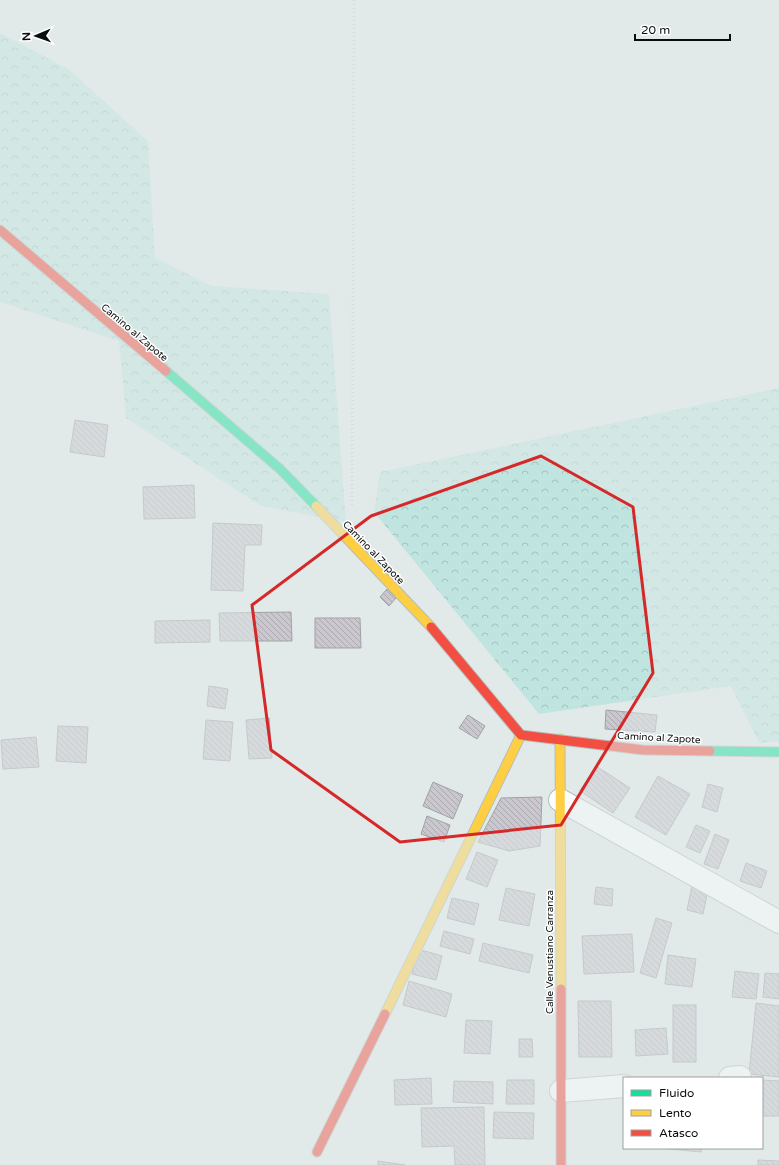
<svg xmlns="http://www.w3.org/2000/svg" width="779" height="1165" font-family="'Varela Round',sans-serif">
<defs>
<pattern id="forest-crowns" width="20" height="18" patternUnits="userSpaceOnUse"><rect width="20" height="18" fill="#c0e4e0"/><path d="M2 6a3 3 0 1 1 6 0M12 15a3 3 0 1 1 6 0" fill="none" stroke="#a4c2bf"/></pattern>
<pattern id="building-back-hatch" width="6" height="6" patternUnits="userSpaceOnUse"><rect width="6" height="6" fill="#cac7cf"/><path d="M-1 5l2 2M0 0l6 6M5-1l2 2" fill="none" stroke="#acaab1"/></pattern>
</defs>
<rect width="100%" height="100%" fill="#e2eae9"/>
<!-- forest -->
<g fill="url(#forest-crowns)">
<polygon points="0,33 68,69 148,141 155,258 212,286 329,294 346,522 261,506 126,418 119,341 0,302"/>
<polygon points="779,388 779,741 759,743 731,686 539,714 374,512 380,472"/>
</g>
<!-- building -->
<g fill="url(#building-back-hatch)" stroke="#a1a2a4">
<polygon points="75,420 108,425 104,457 70,452"/>
<polygon points="194,485 195,518 144,519 143,487"/>
<polygon points="213,523 262,525 261,545 245,545 243,591 211,590"/>
<polygon points="387,589 396,598 389,606 380,597"/>
<polygon points="291,612 292,641 220,641 219,613"/>
<polygon points="315,618 360,618 361,648 315,648"/>
<polygon points="210,620 210,642 155,643 155,621"/>
<polygon points="209,686 228,689 225,709 207,706"/>
<polygon points="606,710 657,715 655,732 605,729"/>
<polygon points="468,715 485,726 477,739 459,728"/>
<polygon points="269,718 272,758 249,759 246,720"/>
<polygon points="206,720 233,722 230,761 203,759"/>
<polygon points="58,726 88,727 86,763 56,761"/>
<polygon points="36,737 39,767 3,769 1,740"/>
<polygon points="596,766 630,788 613,813 580,791"/>
<polygon points="658,776 690,794 666,835 635,817"/>
<polygon points="433,782 463,795 453,819 423,806"/>
<polygon points="708,784 723,788 717,812 702,807"/>
<polygon points="542,797 540,846 509,851 478,842 501,798"/>
<polygon points="427,816 450,825 444,842 421,834"/>
<polygon points="696,825 710,831 700,853 686,847"/>
<polygon points="715,834 729,840 718,869 704,864"/>
<polygon points="477,852 498,860 487,887 466,879"/>
<polygon points="746,863 767,871 761,888 740,881"/>
<polygon points="693,881 709,885 703,914 687,910"/>
<polygon points="596,887 613,889 612,906 594,904"/>
<polygon points="506,888 535,894 529,926 499,920"/>
<polygon points="452,898 479,904 474,925 447,918"/>
<polygon points="656,918 672,923 656,978 640,973"/>
<polygon points="444,931 474,939 470,954 440,946"/>
<polygon points="632,934 634,972 584,974 582,936"/>
<polygon points="483,943 533,955 529,973 479,961"/>
<polygon points="418,949 442,956 436,980 412,974"/>
<polygon points="668,955 696,959 692,987 665,984"/>
<polygon points="735,971 759,974 756,999 732,997"/>
<polygon points="765,973 779,974 779,999 763,997"/>
<polygon points="409,981 452,994 446,1017 403,1005"/>
<polygon points="578,1001 611,1001 612,1057 579,1057"/>
<polygon points="756,1003 779,1006 779,1077 749,1074"/>
<rect x="673" y="1005" width="23" height="57"/>
<polygon points="466,1020 492,1021 490,1054 464,1053"/>
<polygon points="666,1028 668,1054 636,1056 635,1030"/>
<polygon points="519,1039 532,1039 533,1057 519,1057"/>
<polygon points="431,1078 432,1104 395,1105 394,1080"/>
<polygon points="507,1080 534,1080 534,1104 506,1104"/>
<polygon points="762,1080 779,1081 779,1116 762,1116"/>
<polygon points="454,1081 493,1082 493,1104 453,1102"/>
<polygon points="484,1107 485,1165 455,1165 454,1146 422,1147 421,1108"/>
<polygon points="494,1112 534,1113 533,1139 493,1138"/>
<polygon points="660,1148 701,1148 701,1152"/>
<polygon points="758,1160 779,1161 779,1165 758,1165"/>
<polygon points="378,1161 405,1165 378,1165"/>
</g>
<g fill="none" stroke-linecap="round" stroke-linejoin="round">
<!-- street casing -->
<g stroke="#b7bdbc" stroke-width="24">
<g id="street">
<polyline points="560,800 779,922"/>
<polyline points="730,1078 740,1077"/>
<polyline points="561,1091 624,1086"/>
</g>
</g>
<!-- fast casing -->
<g stroke="#b7bdbc" stroke-width="11">
<g id="fast">
<polyline points="166,371 280,469 316,506"/>
<polyline points="710,751 779,752"/>
</g>
</g>
<!-- slow casing -->
<g stroke="#b7bdbc" stroke-width="11">
<g id="slow">
<polyline points="316,506 431,627"/>
<polyline points="560,739 561,989"/>
<polyline points="385,1014 521,735"/>
</g>
</g>
<!-- jam casing -->
<g stroke="#b7bdbc" stroke-width="11">
<g id="jam">
<polyline points="0,230 166,371"/>
<polyline points="431,627 521,735 643,750 710,751"/>
<polyline points="561,989 561,1165"/>
<polyline points="317,1152 385,1014"/>
</g>
</g>
<!-- path -->
<polyline stroke="#c8caca" stroke-width="2.5" stroke-dasharray="1 3" stroke-linecap="butt" points="352,505 354,0"/>
<!-- street -->
<use href="#street" stroke="#fbfcfc" stroke-width="22"/>
<!-- fast -->
<use href="#fast" stroke="#16e098" stroke-width="9"/>
<!-- slow -->
<use href="#slow" stroke="#ffcf43" stroke-width="9"/>
<!-- jam -->
<use href="#jam" stroke="#f24e42" stroke-width="9"/>
</g>
<!-- marked area -->
<path d="M0 0H779V1165H0ZM541 456 633 507 653 673 561 825 400 842 271 750 252 605 371 516Z" fill="#e2eae9" fill-opacity=".55" fill-rule="evenodd"/>
<path fill="none" stroke="#d62828" stroke-width="3" stroke-linejoin="round" d="M541 456 633 507 653 673 561 825 400 842 271 750 252 605 371 516Z"/>
<g text-anchor="middle" stroke-width="3" stroke-linejoin="round" paint-order="stroke">
<!-- street labels -->
<g font-size="10" fill="#090e0d" stroke="#fff">
<text transform="translate(135 332) rotate(40)" y="4">Camino al Zapote</text>
<text transform="translate(374 552) rotate(46)" y="4">Camino al Zapote</text>
<text transform="translate(659 737) rotate(3)" y="4">Camino al Zapote</text>
<text transform="translate(549 952) rotate(-90)" y="4">Calle Venustiano Carranza</text>
</g>
</g>
<!-- legend -->
<rect x="623" y="1077" width="140" height="72" fill="#ffffff" stroke="#9d9f9e"/>
<rect x="631" y="1090" width="20" height="6" fill="#16e098" stroke="#9d9f9e"/>
<text x="659" y="1097" font-size="12" fill="#090e0d">Fluido</text>
<rect x="631" y="1110" width="20" height="6" fill="#ffcf43" stroke="#9d9f9e"/>
<text x="659" y="1117" font-size="12" fill="#090e0d">Lento</text>
<rect x="631" y="1130" width="20" height="6" fill="#f24e42" stroke="#9d9f9e"/>
<text x="659" y="1137" font-size="12" fill="#090e0d">Atasco</text>
<!-- north arrow -->
<g transform="translate(36 36) rotate(268)" stroke="#ffffff" stroke-width="3" paint-order="stroke">
<path d="M0-3L7 15L0 10L-7 15Z" fill="#090e0d"/>
<text y="-6" font-size="11" font-weight="bold" text-anchor="middle" fill="#090e0d">N</text>
</g>
<!-- scale -->
<path d="M635 34v6h95v-6" fill="none" stroke="#090e0d" stroke-width="2"/>
<text x="641" y="34" font-size="12" fill="#090e0d" stroke="#ffffff" stroke-width="3" paint-order="stroke">20 m</text>
</svg>
